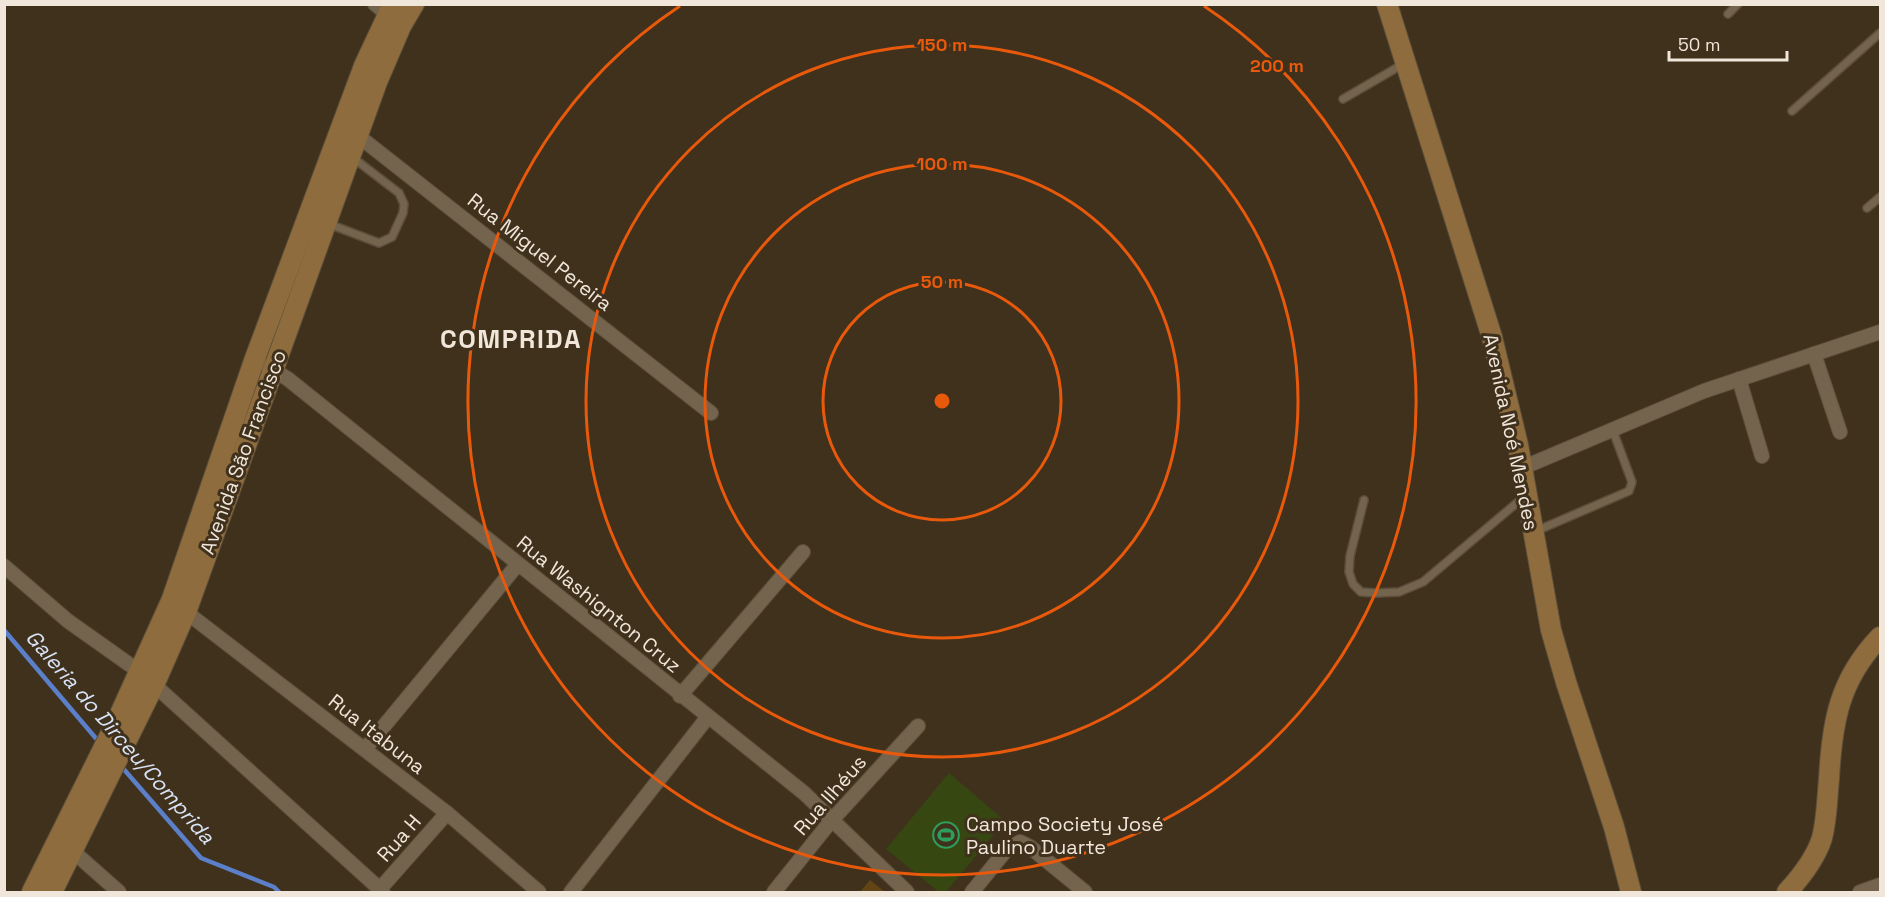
<svg xmlns="http://www.w3.org/2000/svg" width="1885" height="897" font-family="'Space Grotesk',sans-serif">
<rect width="100%" height="100%" fill="#40311c"/>
<!-- green -->
<polygon fill="#374712" points="949,773 1005,821 946,892 939,892 886,849"/>
<g fill="none" stroke-linecap="round" stroke-linejoin="round">
<!-- stream -->
<g stroke="#5b7fc9" stroke-width="4.5">
<polyline points="4,630 99,742"/>
<polyline points="121,766 201,858 274,887 279,892"/>
</g>
</g>
<!-- building -->
<polygon fill="#624517" points="870,880 885,892 860,892"/>
<g fill="none" stroke-linecap="round" stroke-linejoin="round">
<!-- lane casing -->
<g stroke="#5b4e3b" stroke-width="10">
<g id="lane">
<polyline points="1728,14 1738,4"/>
<polyline points="1343,99 1405,63"/>
<polyline points="1792,111 1880,33"/>
<polyline points="1867,208 1880,197"/>
<polyline points="329,224 379,243 392,237 403,213 404,204 399,193 352,157"/>
<polyline points="1364,500 1350,556 1349,572 1353,584 1361,592 1376,593 1399,592 1423,582 1525,496"/>
<polyline points="1536,531 1629,491 1632,482 1613,431"/>
</g>
</g>
<!-- street casing -->
<g stroke="#5b4e3b" stroke-width="16">
<g id="street">
<polyline points="375,4 395,21"/>
<polyline points="352,131 711,413"/>
<polyline points="1814,354 1840,432"/>
<polyline points="267,366 288,379 804,793 907,892"/>
<polyline points="1739,379 1762,456"/>
<polyline points="1522,468 1704,391 1880,332"/>
<polyline points="4,566 68,621 140,672 383,892"/>
<polyline points="186,612 447,813 539,892"/>
<polyline points="680,696 803,552"/>
<polyline points="365,749 518,564"/>
<polyline points="67,846 119,892"/>
<polyline points="379,890 447,813"/>
<polyline points="571,892 707,718"/>
<polyline points="774,892 831,821 918,726"/>
<polyline points="972,892 1007,849 1020,842 1030,847 1085,892"/>
<polyline points="1860,892 1880,885"/>
</g>
</g>
<!-- secondary casing -->
<g stroke="#5b4e3b" stroke-width="22">
<g id="secondary">
<polyline points="1387,4 1492,337 1518,445 1551,630 1566,682 1614,827 1631,892"/>
<polyline points="32,892 115,725 172,599 254,361 364,66 393,4"/>
<polyline points="52,892 154,685 186,612 377,82 401,26 414,4"/>
<path d="M1787 892C1800 878 1816 857 1822 838 1827 819 1827 799 1829 779 1832 722 1839 680 1880 637"/>
</g>
</g>
<!-- lane -->
<use href="#lane" stroke="#74644d" stroke-width="7"/>
<!-- street -->
<use href="#street" stroke="#74644d" stroke-width="14"/>
<!-- secondary -->
<use href="#secondary" stroke="#8e6c3d" stroke-width="20"/>
</g>
<!-- distance rings -->
<g fill="none" stroke="#e8590c" stroke-width="3">
<circle cx="942" cy="401" r="119"/>
<circle cx="942" cy="401" r="237"/>
<circle cx="942" cy="401" r="356"/>
<path d="M1204 6A474 474 0 1 1 680 6"/>
</g>
<!-- icons -->
<defs>
<g id="stadium-ring" transform="scale(1.35)"><circle r="9.5" fill="#40311c" stroke="#2e9e5b" stroke-width="1.5"/><path d="M0-5a6.5 5 0 1 0 0 10a6.5 5 0 1 0 0-10ZM-3.5-1.8h7v3.6h-7Z" fill="#2e9e5b"/></g>
</defs>
<g fill-rule="evenodd">
<use href="#stadium-ring" x="946" y="835"/>
</g>
<g text-anchor="middle" stroke-width="6" stroke-linejoin="round" paint-order="stroke">
<!-- street labels -->
<g font-size="20" fill="#f0e6d9" stroke="#40311c">
<text transform="translate(540 252) rotate(38)" y="7">Rua Miguel Pereira</text>
<text transform="translate(1511 432) rotate(78)" y="7">Avenida Noé Mendes</text>
<text transform="translate(243 452) rotate(-70)" y="7">Avenida São Francisco</text>
<text transform="translate(599 604) rotate(39)" y="7">Rua Washignton Cruz</text>
<text transform="translate(377 734) rotate(38)" y="7">Rua Itabuna</text>
<text transform="translate(830 795) rotate(-49)" y="7">Rua Ilhéus</text>
<text transform="translate(399 838) rotate(-49)" y="7">Rua H</text>
</g>
<!-- poi labels -->
<g font-size="20" fill="#f0e6d9" stroke="#40311c" text-anchor="start">
<text x="966" y="831">Campo Society José<tspan x="966" dy="23">Paulino Duarte</tspan></text>
</g>
<!-- water labels -->
<g font-size="21" font-style="italic" fill="#d8e3f7" stroke="#40311c">
<text transform="translate(120 737) rotate(49)" y="7">Galeria do Dirceu/Comprida</text>
</g>
<!-- district labels -->
<g font-size="26" font-weight="bold" letter-spacing="1.5" fill="#f0e6d9" stroke="#40311c">
<text x="511" y="348">COMPRIDA</text>
</g>
</g>
<circle cx="942" cy="401" r="9" fill="#e8590c" stroke="#40311c" stroke-width="3"/>
<g font-size="18" text-anchor="middle" font-weight="bold" fill="#e8590c" stroke="#40311c" stroke-width="6" stroke-linejoin="round" paint-order="stroke">
<text x="942" y="51">150 m</text>
<text x="1277" y="72">200 m</text>
<text x="942" y="170">100 m</text>
<text x="942" y="288">50 m</text>
</g>
<!-- border -->
<rect width="1885" height="897" fill="none" stroke="#f0e6d9" stroke-width="12"/>
<!-- scale -->
<path d="M1669 51v9h118v-9" fill="none" stroke="#f0e6d9" stroke-width="3"/>
<text x="1678" y="51" font-size="18" fill="#f0e6d9" stroke="#40311c" stroke-width="4.5" paint-order="stroke">50 m</text>
</svg>
